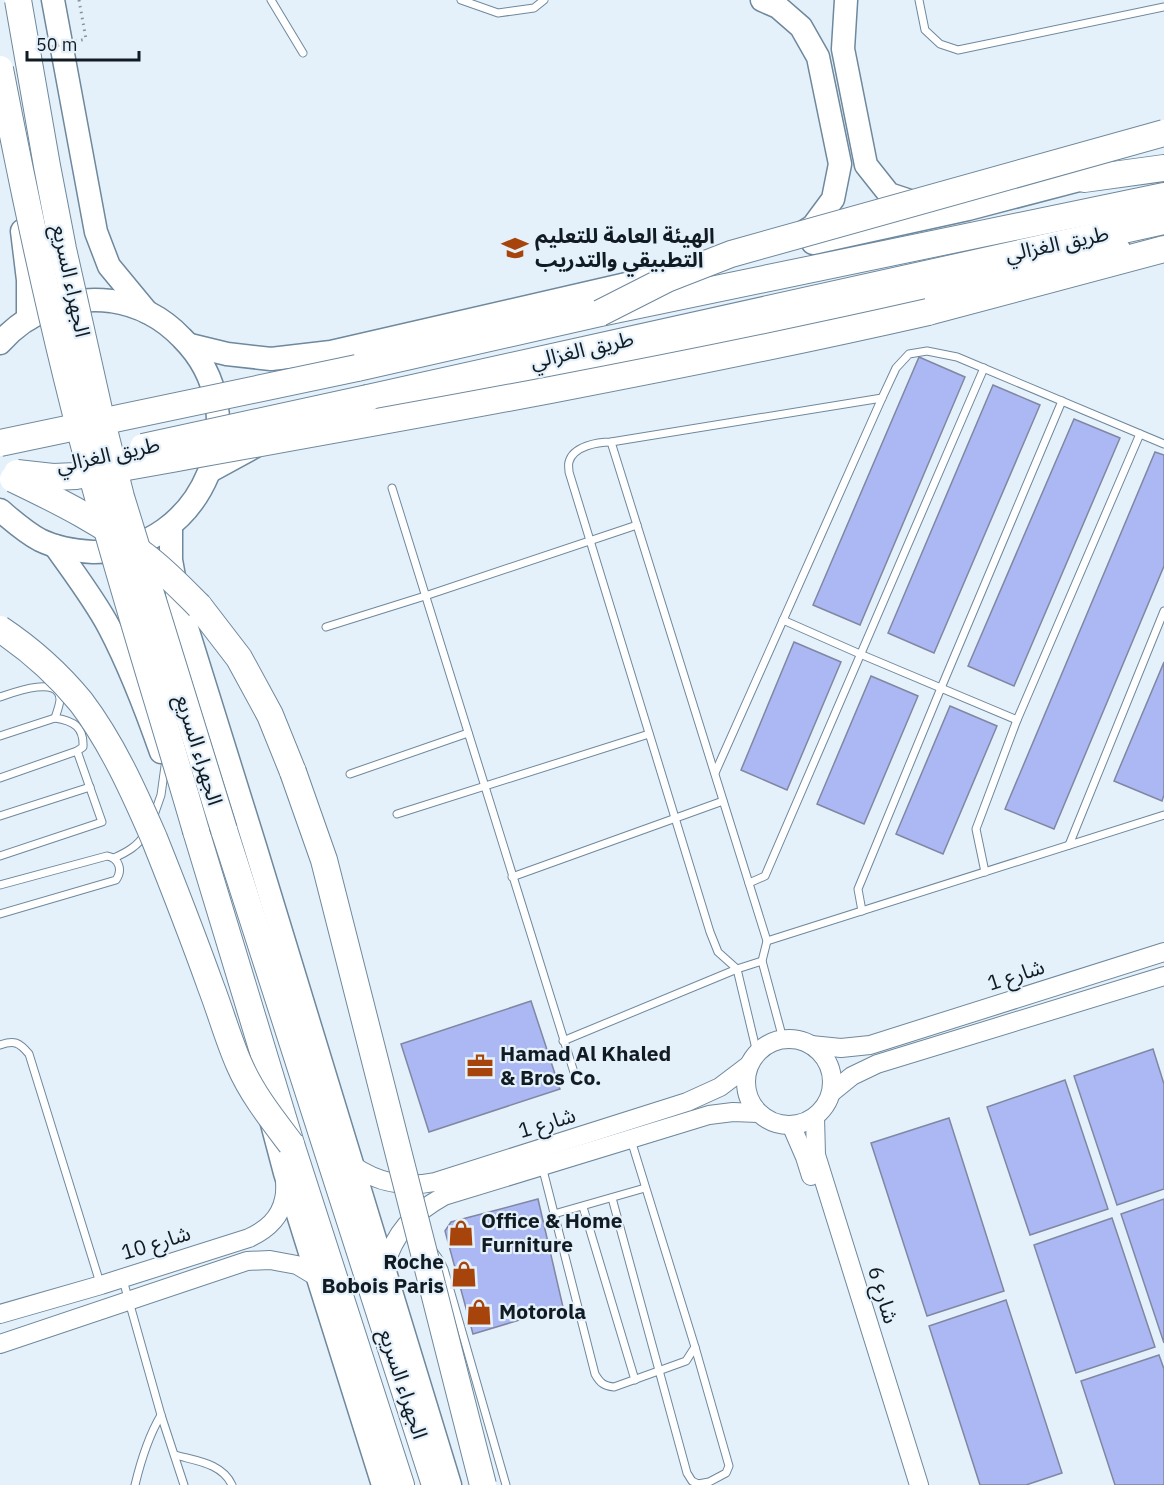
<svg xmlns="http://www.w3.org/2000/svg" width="1164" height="1485" font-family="'IBM Plex Sans','Noto Sans Arabic',sans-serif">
<rect width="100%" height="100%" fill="#e5f1fa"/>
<!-- building -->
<g fill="#abb8f3" stroke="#8087a3" stroke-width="1.5">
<polygon points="919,357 965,377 860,625 813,605"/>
<polygon points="993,385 1040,405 934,653 888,633"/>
<polygon points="1074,419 1120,438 1014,686 968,666"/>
<polygon points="1155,452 1164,455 1164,566 1054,829 1005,809"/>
<polygon points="794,642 841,662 787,790 741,770"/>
<polygon points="1164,662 1164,795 1162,801 1114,781"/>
<polygon points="871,676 918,696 864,824 817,804"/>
<polygon points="950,706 997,726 943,854 896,834"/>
<polygon points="531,1001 560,1089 429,1132 401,1044"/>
<polygon points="1153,1049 1164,1084 1164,1189 1117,1205 1074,1076"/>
<polygon points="1065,1080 1108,1209 1030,1235 987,1107"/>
<polygon points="949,1118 1004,1291 927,1316 871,1143"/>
<polygon points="538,1199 563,1307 473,1334 445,1231 451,1222"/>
<polygon points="1164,1199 1164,1343 1121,1214"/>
<polygon points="1112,1218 1155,1347 1076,1373 1034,1245"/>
<polygon points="1006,1300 1062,1473 1026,1485 980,1485 929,1326"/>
<polygon points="1159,1355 1164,1369 1164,1485 1115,1485 1081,1381"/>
</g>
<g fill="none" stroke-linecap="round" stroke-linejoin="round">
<!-- service casing -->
<g stroke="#6e889d" stroke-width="9">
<g id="service">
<polyline points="271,0 303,53"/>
<polyline points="461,0 498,13 534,8 544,0"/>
<polyline points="919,0 925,30 940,44 958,50 1164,7"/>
<polyline points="611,442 767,941 762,961 783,1039"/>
<polyline points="392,488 577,1082"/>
<polyline points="783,620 860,654 1017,720"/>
<polyline points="326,627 425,596 637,525"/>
<path d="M0 697C12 693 59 675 60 699 60 704 57 712 55 718"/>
<path d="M0 736 55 718C74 721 84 727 83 747L77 751 0 778"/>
<polyline points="715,773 882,398 896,368 909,354 927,351 957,357 1164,444"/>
<polyline points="350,774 468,733"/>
<polyline points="397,814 649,734"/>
<polyline points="0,816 90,787"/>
<polyline points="153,818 161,795 165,766"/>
<polyline points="1069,845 1164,611"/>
<polyline points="0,856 102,822 77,751"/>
<path d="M114 858C127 852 138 846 145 834"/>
<polyline points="985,872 976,829 1017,720 1140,434"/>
<polyline points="512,877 723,801"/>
<polyline points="749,883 765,876 984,368"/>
<path d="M0 885 107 856C119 858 123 870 116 880L0 914"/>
<polyline points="862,911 858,889 941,688 1062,401"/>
<polyline points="767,941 1164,815"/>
<polyline points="563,1041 737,969 762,961"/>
<path d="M0 1045C14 1040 19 1042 29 1054L100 1283"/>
<path d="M757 1053 737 969 718 952 710 932 569 472C569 468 568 465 569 462 573 446 598 442 611 442L882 398"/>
<path d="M542 1166 595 1374C600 1383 604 1386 614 1387L686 1361 695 1347 631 1140"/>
<polyline points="612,1198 687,1473 692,1481 698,1484 709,1482 726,1473 729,1466 695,1347"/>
<polyline points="583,1207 635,1380"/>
<polyline points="554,1214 645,1188"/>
<polyline points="434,1252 439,1259 444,1269 506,1485"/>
<polyline points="123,1280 161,1415 184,1485"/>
<path d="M175 1455C196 1461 222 1463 232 1485"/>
<path d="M135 1485C141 1460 148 1437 161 1415"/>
</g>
</g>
<!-- tertiary casing -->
<g stroke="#6e889d" stroke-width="20">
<g id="tertiary">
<circle cx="789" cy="1082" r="43"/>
<polyline points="811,1045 841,1048 870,1045 1164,952"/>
<polyline points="831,1093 852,1076 877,1064 1164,976"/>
<polyline points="815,1117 816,1155 919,1485"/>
<polyline points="792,1127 805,1157 811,1176"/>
<path d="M352 1165C378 1183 404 1188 435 1182L687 1102 720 1087 749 1065"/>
<path d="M384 1268C395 1232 412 1214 444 1196L709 1115 733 1112 758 1113"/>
<path d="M0 1314 101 1285 249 1238C266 1230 280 1219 284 1199 286 1192 285 1185 285 1178"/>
<polyline points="0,1344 247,1261 270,1260 297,1265 317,1277"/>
</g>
</g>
<!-- primary casing -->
<g stroke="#6e889d" stroke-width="25">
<g id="primary">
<polyline points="53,0 96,232 109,266 147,312"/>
<polyline points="762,0 778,7 801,27 818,57 840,164 833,199 813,226 799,235"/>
<polyline points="846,0 843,49 866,165 889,194 922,205"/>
<polyline points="22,231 28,280 28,319"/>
<polyline points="813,243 968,209 1102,174"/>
<path d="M0 343C28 311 69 296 111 301 138 305 163 318 182 338 260 415 203 553 93 552 75 551 56 548 40 540 25 532 13 521 0 510"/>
<polyline points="190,345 227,354 271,359 331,352 657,277"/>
<polyline points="409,404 1119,249"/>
<polyline points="210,471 254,447"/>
<polyline points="171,525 171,560 178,599 255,846 450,1485"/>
<path d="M55 546C74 573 94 599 109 627 130 667 146 709 161 752"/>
<polyline points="271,1120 285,1173 383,1485"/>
</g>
</g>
<!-- motorway casing -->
<g stroke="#6e889d" stroke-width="28">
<g id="motorway">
<polyline points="1084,179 1164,168"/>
<polyline points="928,312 1164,249"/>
<polyline points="357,368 600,313 1164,196"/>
<polyline points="368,398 1164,221"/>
<polyline points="199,606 239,658 270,715 293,772"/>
<polyline points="224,830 435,1485"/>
<polyline points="196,831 291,1144 401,1485"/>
</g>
</g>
<!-- path -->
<polyline stroke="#87929b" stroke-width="3" stroke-dasharray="1.5 4.5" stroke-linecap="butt" points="79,0 86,39"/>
<!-- service -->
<use href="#service" stroke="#fff" stroke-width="7"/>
<!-- tertiary -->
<use href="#tertiary" stroke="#fff" stroke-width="18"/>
<!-- primary -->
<use href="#primary" stroke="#fff" stroke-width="22"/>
<!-- motorway -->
<use href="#motorway" stroke="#fff" stroke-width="26"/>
<!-- motorway-bridge casing -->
<g stroke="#6e889d" stroke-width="28" stroke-linecap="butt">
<g id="motorway-bridge">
<polyline points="18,0 47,166 63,249 100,414 121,497 224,830"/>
<path d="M0 69C27 210 58 352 96 490 127 604 163 717 196 831"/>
<polyline points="600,313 667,279 731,254 1164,133"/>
<polyline points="0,443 357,368"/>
<polyline points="143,447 368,398"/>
<path d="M17 473 53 477 76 476C361 425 646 376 928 312"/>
<path d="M13 479C59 501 105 524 145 556 165 571 182 589 199 606"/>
<path d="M0 629C30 649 58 674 81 702 112 743 134 792 154 838 174 888 193 937 211 987 221 1013 228 1039 239 1064 252 1094 272 1119 291 1144"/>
<polyline points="293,772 324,860 483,1485"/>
</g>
</g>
<!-- path-bridge -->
<polyline stroke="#87929b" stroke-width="3" stroke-dasharray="1.5 4.5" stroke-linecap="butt" points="46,48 86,39"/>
<!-- motorway-bridge -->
<use href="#motorway-bridge" stroke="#fff" stroke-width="26"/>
</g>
<!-- icons -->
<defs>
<g id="university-bare" transform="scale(2.07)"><path d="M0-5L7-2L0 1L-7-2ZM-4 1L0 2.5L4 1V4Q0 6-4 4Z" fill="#a7440c" stroke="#e5f1fa" stroke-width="2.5" paint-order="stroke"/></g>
<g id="office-bare" transform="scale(2.07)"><path d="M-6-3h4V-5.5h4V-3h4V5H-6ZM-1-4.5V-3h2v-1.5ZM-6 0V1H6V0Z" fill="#a7440c" stroke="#e5f1fa" stroke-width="2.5" paint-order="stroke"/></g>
<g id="shop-bare" transform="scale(2.07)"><path d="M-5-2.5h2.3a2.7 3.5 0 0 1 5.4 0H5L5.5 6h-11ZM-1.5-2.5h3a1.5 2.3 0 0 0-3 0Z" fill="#a7440c" stroke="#e5f1fa" stroke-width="2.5" paint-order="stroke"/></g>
</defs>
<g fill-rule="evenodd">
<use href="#university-bare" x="515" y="248"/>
<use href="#office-bare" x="480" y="1066"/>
<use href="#shop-bare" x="461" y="1233"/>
<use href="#shop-bare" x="464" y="1274"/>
<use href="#shop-bare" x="479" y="1312"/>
</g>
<g text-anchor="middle" stroke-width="4.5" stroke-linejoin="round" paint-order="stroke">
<!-- poi labels -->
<g font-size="21" font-weight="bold" fill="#111b24" stroke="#e5f1fa" text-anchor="start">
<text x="535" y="243">الهيئة العامة للتعليم<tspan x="535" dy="24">التطبيقي والتدريب</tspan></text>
<text x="500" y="1061">Hamad Al Khaled<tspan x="500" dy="24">&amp; Bros Co.</tspan></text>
<text x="481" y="1228">Office &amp; Home<tspan x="481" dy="24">Furniture</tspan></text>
<text x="444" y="1269" text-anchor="end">Roche<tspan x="444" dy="24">Bobois Paris</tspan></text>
<text x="499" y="1319">Motorola</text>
</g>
<!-- street labels -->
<g font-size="21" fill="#111b24" stroke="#e5f1fa">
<text transform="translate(1057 244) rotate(-12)" y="7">طريق الغزالي</text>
<text transform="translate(71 281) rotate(78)" y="7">الجهراء السريع</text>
<text transform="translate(582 350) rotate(-13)" y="7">طريق الغزالي</text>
<text transform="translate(108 455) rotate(-12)" y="7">طريق الغزالي</text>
<text transform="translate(199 750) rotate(73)" y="7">الجهراء السريع</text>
<text transform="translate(1016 975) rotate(-18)" y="7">شارع 1</text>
<text transform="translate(547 1123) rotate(-17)" y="7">شارع 1</text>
<text transform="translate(156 1243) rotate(-17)" y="7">شارع 10</text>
<text transform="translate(883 1295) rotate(73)" y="7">شارع 6</text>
<text transform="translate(403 1384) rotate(72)" y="7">الجهراء السريع</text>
</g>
</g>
<!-- scale -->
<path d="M27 51v9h112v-9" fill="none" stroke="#111b24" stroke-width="3"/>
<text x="36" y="51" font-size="18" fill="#111b24" stroke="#e5f1fa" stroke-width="4.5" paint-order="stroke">50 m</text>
</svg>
